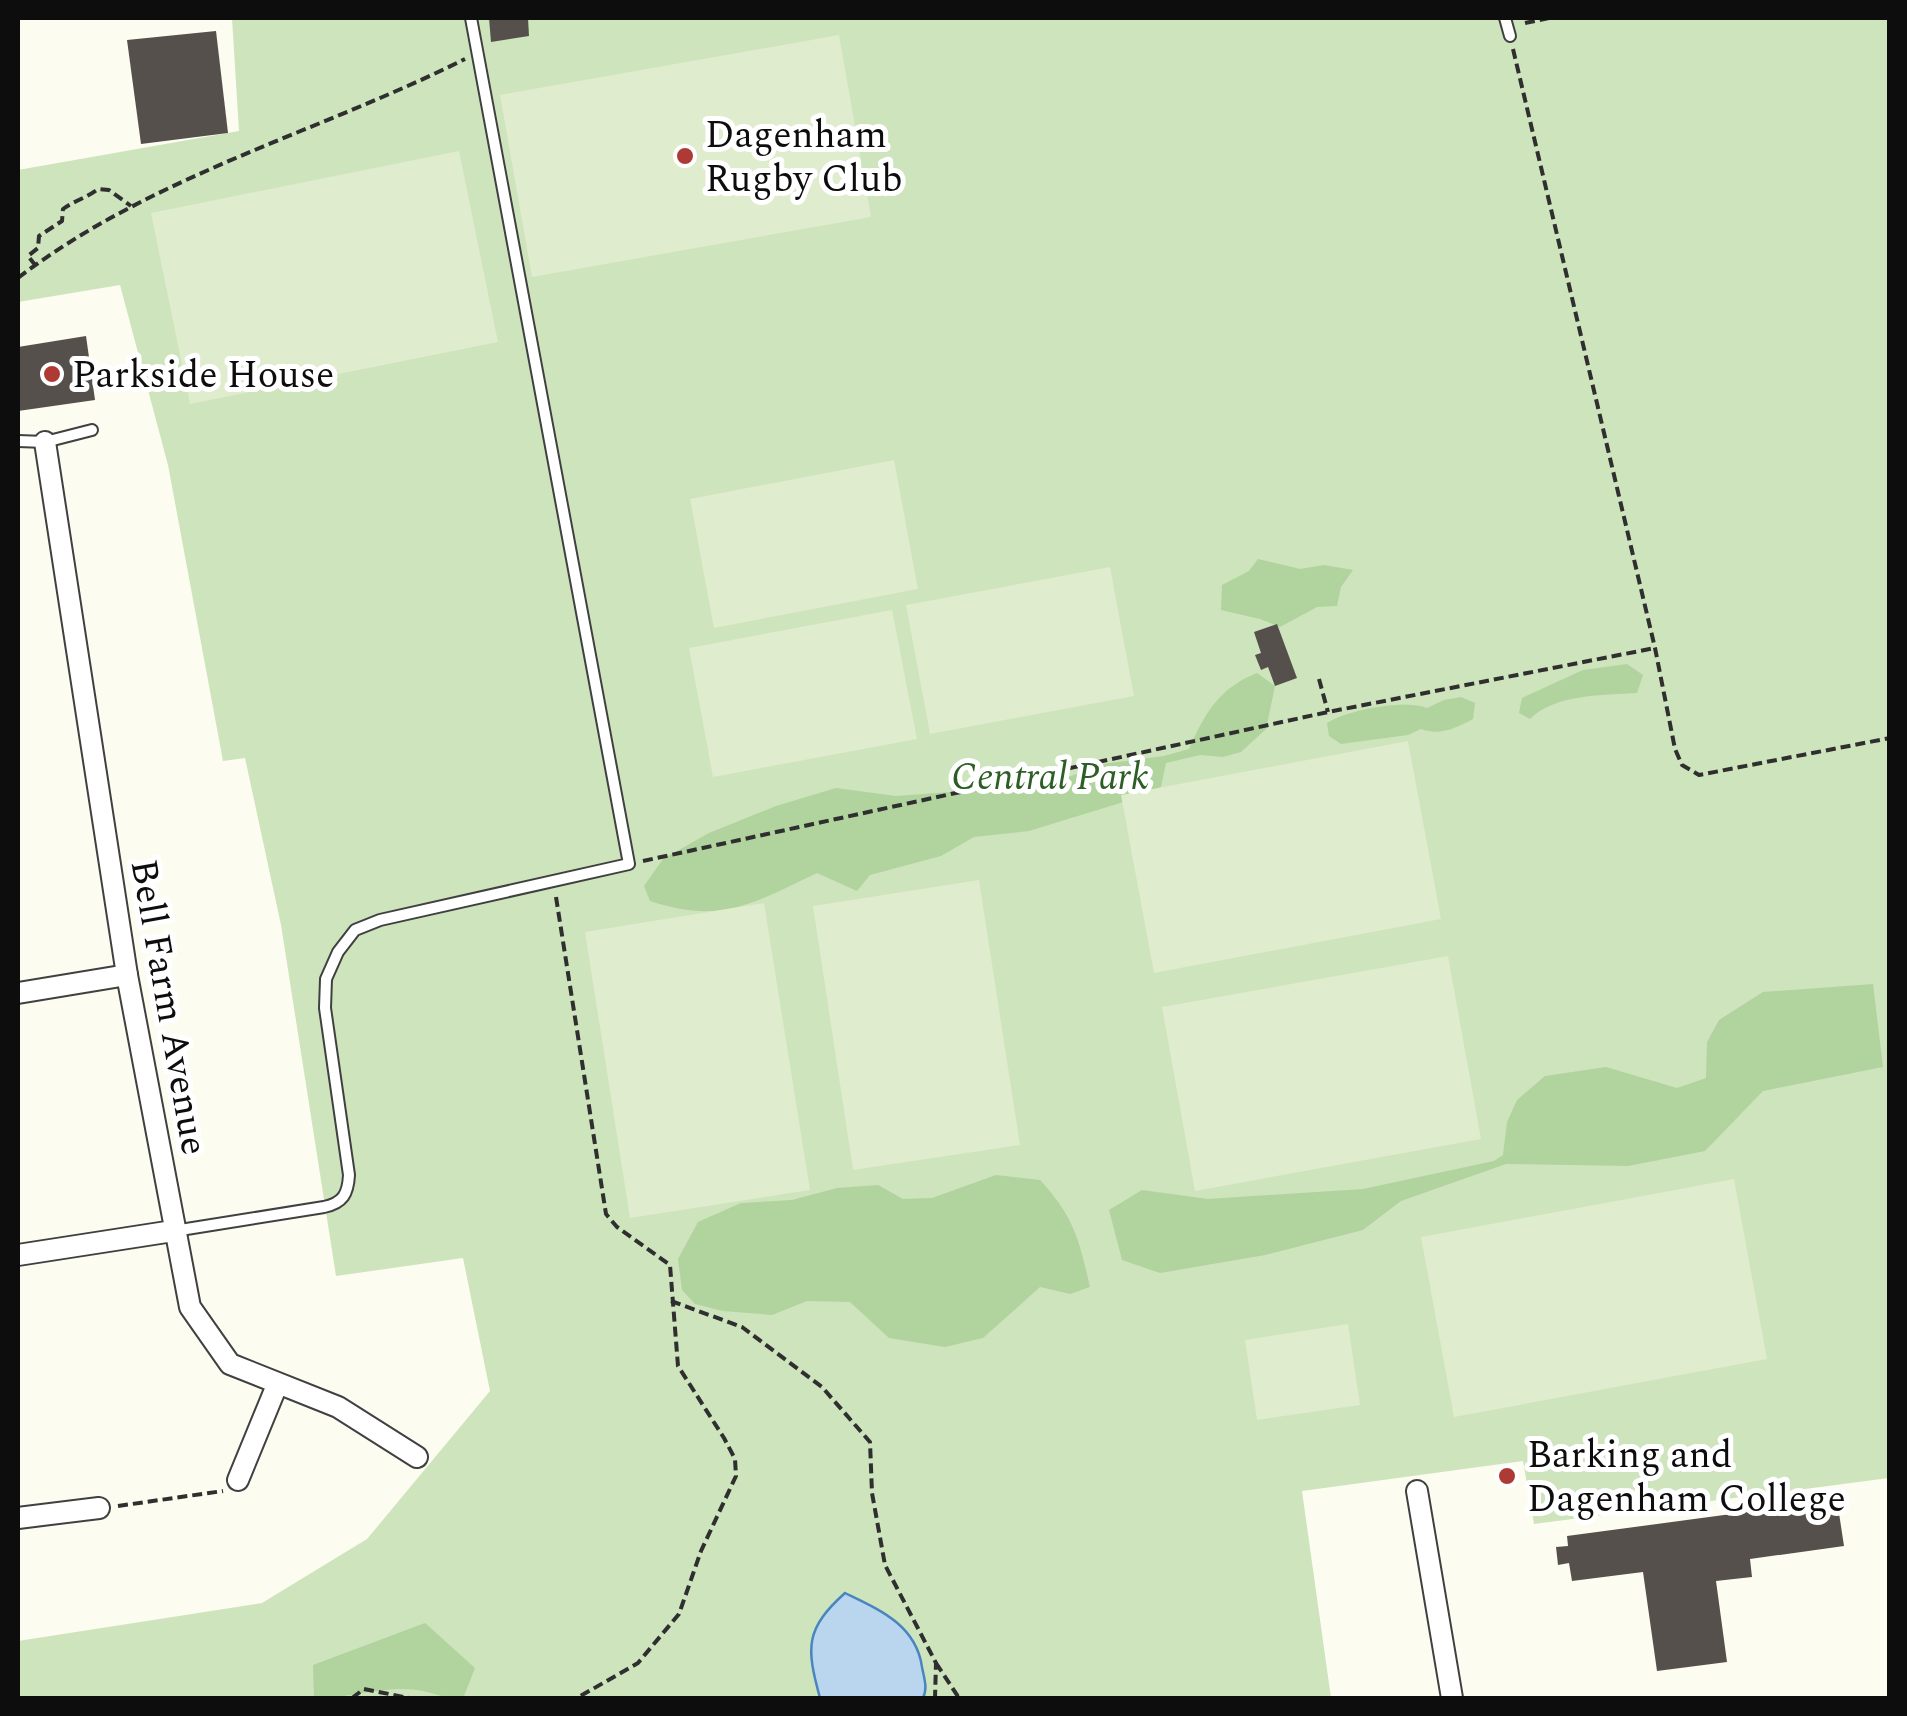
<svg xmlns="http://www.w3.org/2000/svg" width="1907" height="1716" font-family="Spectral,serif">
<rect width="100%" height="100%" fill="#fdfcf0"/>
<!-- green -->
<polygon fill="#cee4bd" points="232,18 1889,18 1889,1478 1534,1524 1523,1461 1302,1491 1331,1698 18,1698 18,1641 262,1603 367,1539 490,1391 463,1258 336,1276 281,925 245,758 223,761 168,465 120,285 18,302 18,170 239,131"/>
<!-- forest -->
<g fill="#b1d39e">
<polygon points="1258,559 1300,569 1324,565 1353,570 1341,587 1337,606 1317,607 1280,627 1260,619 1221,610 1222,585 1249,571"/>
<path d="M1627 664 1643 675 1637 693C1603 695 1555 694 1530 719L1519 713 1522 698 1583 670Z"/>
<path d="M1257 673 1275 686 1266 729 1241 752 1223 757 1200 755 1166 763 1161 787 1143 796 1029 831 974 837 941 856 870 875 857 891 817 873C753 903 722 925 650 901L644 886 663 859 709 833 776 806 836 788 896 796 991 789 1028 779H1063L1103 764 1164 756 1189 749C1205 713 1219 688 1257 673Z"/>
<path d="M1461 697 1475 703 1473 719C1456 728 1440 736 1421 729L1408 735 1341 744 1329 736 1327 723C1347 710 1405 699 1427 708L1444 700Z"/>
<polygon points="1873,984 1883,1067 1763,1091 1705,1151 1628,1166 1506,1164 1401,1201 1363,1230 1265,1255 1160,1273 1122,1260 1109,1210 1142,1190 1208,1199 1363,1189 1494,1161 1503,1155 1507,1122 1517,1100 1545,1076 1606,1067 1677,1088 1706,1078 1707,1042 1719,1020 1763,992"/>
<path d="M996 1175 1040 1180C1074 1217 1079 1239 1090 1287L1070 1294 1040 1287 983 1338 945 1347 889 1338 850 1302 807 1301 772 1315 723 1311 695 1304 682 1290 678 1259 698 1222 741 1203 792 1200 837 1188 878 1185 903 1199 932 1198Z"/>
<path d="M425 1623 475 1668 464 1696C446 1701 434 1692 417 1690 382 1685 348 1699 314 1698L313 1665Z"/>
</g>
<!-- pitch -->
<g fill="#dfeccd">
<polygon points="839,35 871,217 532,277 500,95"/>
<polygon points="459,151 498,342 190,404 151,213"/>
<polygon points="894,460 918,589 714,628 690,499"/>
<polygon points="1110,567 1134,696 930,734 906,605"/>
<polygon points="892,610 917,739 713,777 689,648"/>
<polygon points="1408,741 1441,919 1154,973 1121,795"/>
<polygon points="979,880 1020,1145 853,1170 813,906"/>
<polygon points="764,903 810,1190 630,1218 585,932"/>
<polygon points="1448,956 1481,1139 1195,1191 1162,1007"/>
<polygon points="1734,1179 1767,1359 1454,1417 1421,1237"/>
<polygon points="1348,1324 1360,1405 1257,1420 1245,1340"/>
</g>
<!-- water -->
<path fill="#bad6ef" stroke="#4985be" stroke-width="2.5" d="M845 1593C880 1610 916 1625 922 1667 924 1678 928 1688 923 1698H820C806 1647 805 1629 845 1593Z"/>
<!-- building -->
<g fill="#55504b">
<polygon points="489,18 528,18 529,36 491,42"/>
<polygon points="216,31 228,133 141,144 127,40"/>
<polygon points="86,336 95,400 18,411 18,347"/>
<polygon points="1277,624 1297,678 1275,686 1268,667 1261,670 1255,655 1261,653 1254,632"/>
<polygon points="1837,1500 1844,1546 1750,1559 1752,1577 1716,1581 1727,1662 1657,1671 1643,1572 1572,1581 1569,1563 1558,1565 1556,1547 1568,1546 1567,1536"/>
</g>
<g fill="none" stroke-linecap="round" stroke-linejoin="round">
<!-- lane casing -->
<g stroke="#404040" stroke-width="14">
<g id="lane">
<polyline points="1505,18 1510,36"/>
<polyline points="18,441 45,442 92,430"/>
<path d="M174 1231 324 1207C343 1203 348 1194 349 1175L325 1008 326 979 338 952 355 930 380 920 629 864 471 18"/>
</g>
</g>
<!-- street casing -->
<g stroke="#404040" stroke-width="24">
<g id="street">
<polyline points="45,442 127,975 190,1307 230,1364 338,1407 417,1457"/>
<polyline points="18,993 127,975"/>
<polyline points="18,1255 173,1231"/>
<polyline points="238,1480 277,1385"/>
<polyline points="1417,1491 1452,1698"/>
<polyline points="18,1518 99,1508"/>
</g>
</g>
<!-- path -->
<g stroke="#2f2f2f" stroke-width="4" stroke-dasharray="10 5" stroke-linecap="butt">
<polyline points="1525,23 1549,18"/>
<polyline points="1513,49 1655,648 1675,749 1682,765 1699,775 1890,738"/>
<path d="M36 266 28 256 38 248 39 236 62 221 63 209C74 201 86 198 98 189L109 190 131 206"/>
<path d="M18 278C151 176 317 133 465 59"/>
<polyline points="1319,679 1328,712"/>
<polyline points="643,861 1328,712 1655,648"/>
<polyline points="556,897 606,1214 617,1227 670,1265 678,1366 724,1438 735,1459 736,1476 701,1551 679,1614 638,1663 577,1698"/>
<polyline points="671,1301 742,1327 822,1387 870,1442 872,1493 885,1565 936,1663 935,1698"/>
<polyline points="118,1506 223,1491"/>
<polyline points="936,1663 959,1698"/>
<polyline points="352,1698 364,1689 409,1698"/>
</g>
<!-- lane -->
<use href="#lane" stroke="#fff" stroke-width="10"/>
<!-- street -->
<use href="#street" stroke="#fff" stroke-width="20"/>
</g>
<!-- markers -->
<g fill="#ae3a35" stroke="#fff" stroke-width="4">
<circle cx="685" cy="156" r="10"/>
<circle cx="52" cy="374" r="10"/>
<circle cx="1507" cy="1476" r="10"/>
</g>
<g text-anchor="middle" stroke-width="10" stroke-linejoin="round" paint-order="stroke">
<!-- poi labels -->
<g font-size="38" fill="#0d0d0d" stroke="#fff" text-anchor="start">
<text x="705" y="147">Dagenham<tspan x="705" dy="44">Rugby Club</tspan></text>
<text x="72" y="387">Parkside House</text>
<text x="1527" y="1467">Barking and<tspan x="1527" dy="44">Dagenham College</tspan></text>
</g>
<!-- park labels -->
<g font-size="38" font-style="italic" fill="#2c5e25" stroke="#fff">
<text x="1050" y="789">Central Park</text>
</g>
<!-- street labels -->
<g font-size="38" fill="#0d0d0d" stroke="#fff">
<text transform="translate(170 1007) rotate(80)" y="13">Bell Farm Avenue</text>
</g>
</g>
<!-- border -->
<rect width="1907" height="1716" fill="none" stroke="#0d0d0d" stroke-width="40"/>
</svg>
